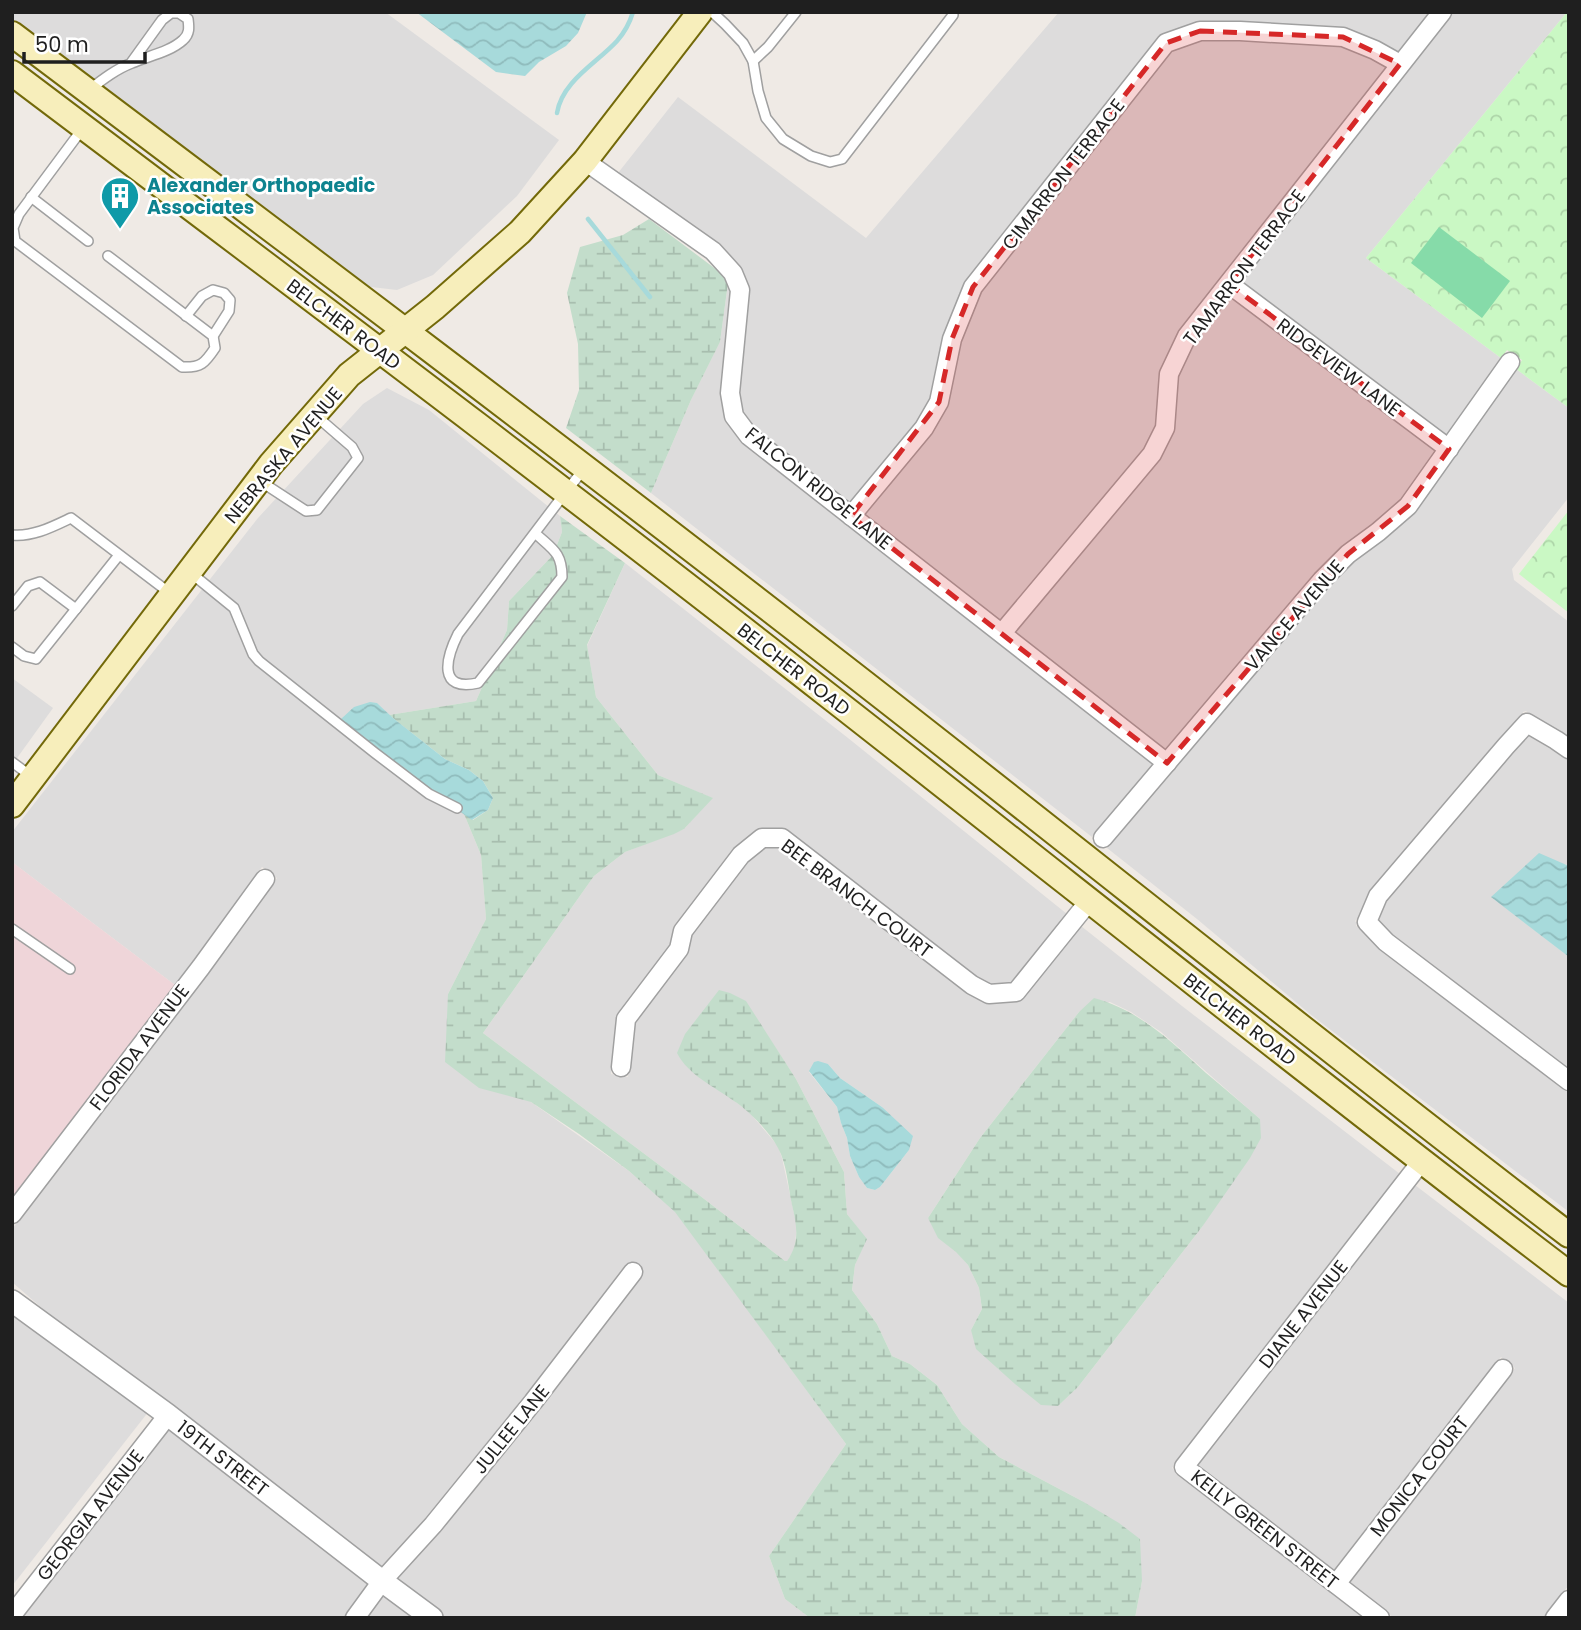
<svg xmlns="http://www.w3.org/2000/svg" width="1581" height="1630" font-family="Poppins,sans-serif">
<defs>
<pattern id="wetland-marsh" width="20" height="14" patternUnits="userSpaceOnUse" patternTransform="scale(1.75)"><rect width="20" height="14" fill="#c3ddcb"/><path d="M1 5h8M5 5V1M11 12h8M15 12V8" fill="none" stroke="#a7bdae"/></pattern>
<pattern id="park-crowns" width="20" height="18" patternUnits="userSpaceOnUse" patternTransform="scale(1.75)"><rect width="20" height="18" fill="#caf8c4"/><path d="M2 6a3 3 0 1 1 6 0M12 15a3 3 0 1 1 6 0" fill="none" stroke="#add4a8"/></pattern>
<pattern id="water-waves" width="16" height="10" patternUnits="userSpaceOnUse" patternTransform="scale(1.75)"><rect width="16" height="10" fill="#a7dadb"/><path d="M0 5q4-4 8 0t8 0" fill="none" stroke="#8fbbbc"/></pattern>
</defs>
<rect width="100%" height="100%" fill="#efeae5"/>
<!-- residential -->
<g fill="#dddcdc" fill-rule="evenodd">
<polygon points="12,12 385,12 559,140 517,196 433,275 397,290 363,286 118,104 12,20"/>
<polygon points="1059,12 1430,12 1397,53 1377,42 1342,28 1240,22 1199,22 1159,38 965,281 944,336 931,398 916,422 849,504 755,431 742,414 739,394 749,292 740,268 618,173 678,97 866,238"/>
<polygon points="1454,12 1567,12 1366,258 1501,358 1446,436 1241,284"/>
<polygon points="1203,39 1241,39 1342,45 1371,57 1387,66 1180,331 1161,370 1156,425 1144,448 1000,621 864,515 931,434 947,407 961,342 980,292 1172,51"/>
<polygon points="728,283 731,290 721,393 727,421 1154,763 1092,837 651,493 691,400 720,342"/>
<polygon points="1231,297 1437,450 1401,500 1372,525 1341,547 1315,573 1165,751 1015,633 1160,458 1174,430 1178,377 1195,342"/>
<polygon points="1516,369 1569,408 1569,497 1512,569 1514,580 1569,622 1569,739 1532,717 1526,711 1523,712 1520,718 1499,740 1371,890 1359,917 1355,921 1357,923 1356,926 1362,929 1381,948 1569,1091 1569,1212 1310,1014 1197,919 1107,848 1329,586 1354,560 1385,538 1415,511"/>
<polygon points="387,388 429,410 560,516 562,532 553,555 509,601 507,630 476,701 389,715 377,703 445,799 464,814 481,855 486,919 448,994 531,1102 629,1171 676,1212 846,1444 769,1556 785,1599 810,1618 443,1618 386,1576 74,1336 12,1282 12,1229 208,972 277,878 262,867 175,985 12,862 12,832 258,518 363,404"/>
<path d="M625 563 848 738 1067 914 1010 984 990 985 976 978 781 829H762L756 831 734 849 676 925 670 945 619 1013 611 1074 628 1077 635 1023 686 955 691 935 748 861 766 846 780 847 990 1003 1006 1002 1018 1000 1023 997 1081 926 1182 1006 1400 1174 1172 1468 1366 1618H1135L1142 1581 1082 1501 999 1457 962 1424 937 1385 910 1364 892 1356 877 1324 852 1290 855 1265 866 1239 847 1214 844 1172 796 1079 745 1001 736 1102 750 1113 778 1146 782 1158 797 1227 794 1251 787 1261H785L686 1185 483 1033 594 876 625 852 684 829 712 798 658 775 596 697 587 646ZM1110 1002 1131 1012 1161 1032 1260 1119 1202 1227 1078 1387 1058 1406 971 1330 982 1309 979 1288 968 1265 928 1218 980 1138 1079 1012ZM828 1064 840 1078 882 1107 909 1150 880 1187 875 1190 867 1188 859 1177 850 1156 847 1138 841 1123 837 1107 809 1072Z"/>
<polygon points="12,678 53,708 12,765"/>
<polygon points="1530,734 1552,747 1569,760 1569,866 1565,864 1492,897 1569,957 1569,1070 1392,935 1378,921 1386,901 1513,752"/>
<polygon points="1415,1185 1569,1303 1569,1585 1543,1618 1394,1618 1348,1583 1515,1368 1501,1357 1333,1571 1197,1466"/>
<polygon points="12,1311 149,1411 12,1586"/>
<polygon points="170,1427 369,1582 344,1618 22,1618"/>
<polygon points="384,1593 418,1618 367,1618"/>
</g>
<!-- commercial -->
<polygon fill="#efd5d9" points="12,862 175,985 12,1199"/>
<!-- wetland -->
<g fill="url(#wetland-marsh)">
<polygon points="649,219 725,276 728,283 720,342 691,400 651,493 566,428 579,390 578,344 567,293 580,247 623,235"/>
<path d="M560 516 625 563 587 645 596 697 658 775 713 798 684 829 674 834 625 852 594 876 483 1033 686 1185 785 1261H787C800 1243 797 1226 792 1205 788 1187 787 1164 778 1148 770 1132 748 1110 734 1101 715 1087 688 1075 677 1053L685 1034 719 990 730 993 746 1001 796 1079 844 1172 847 1214 867 1239 855 1265 852 1290 877 1324 892 1356 910 1364 937 1385 962 1424 999 1457 1082 1501 1119 1523 1140 1539 1142 1581 1135 1618H810L785 1599 769 1556 846 1444 675 1212 629 1171 579 1134 531 1102 479 1088 445 1062 448 994 486 919 481 855 464 814 473 820 488 810 493 798 483 781 469 770 445 759 389 715 476 701 507 630 509 601 553 555 562 532Z"/>
<path d="M1094 998C1139 1010 1172 1042 1206 1073 1224 1088 1242 1103 1260 1119L1261 1138 1250 1158 1202 1227 1078 1387 1058 1406 1041 1405 1015 1384 976 1349 971 1330 982 1309 979 1288 968 1265 956 1252 938 1238 928 1218 980 1138 1079 1012Z"/>
</g>
<!-- park -->
<g fill="url(#park-crowns)">
<polygon points="1567,12 1569,12 1569,408 1516,369 1522,360 1507,350 1501,358 1366,258"/>
<polygon points="1569,510 1569,613 1519,574"/>
</g>
<!-- pitch -->
<polygon fill="#86dba9" points="1439,227 1510,281 1482,318 1411,263"/>
<!-- water -->
<g fill="url(#water-waves)">
<polygon points="416,12 587,12 578,33 566,46 539,62 525,76 496,72"/>
<path d="M370 702 377 703 393 718 445 759 469 770 483 781 493 798 488 810 472 820C458 811 446 799 430 792L346 730 341 719 354 707Z"/>
<polygon points="1539,853 1569,866 1569,957 1491,897"/>
<polygon points="818,1061 828,1064 840,1078 882,1107 913,1136 909,1150 880,1187 875,1190 867,1188 859,1177 850,1156 847,1138 841,1123 837,1107 809,1071 814,1062"/>
</g>
<g fill="none" stroke-linecap="round" stroke-linejoin="round">
<!-- stream -->
<g stroke="#a7dadb" stroke-width="4.5">
<path d="M557 113C562 81 597 63 617 41 624 33 630 22 633 12"/>
<polyline points="588,219 650,297"/>
</g>
<!-- service casing -->
<g stroke="#a0a0a0" stroke-width="12">
<g id="service">
<polyline points="712,12 725,24 743,43 753,61 758,91 766,118 783,139 811,156 830,162 842,159 953,15"/>
<polyline points="753,61 768,47 796,12"/>
<path d="M89 90C102 80 116 69 132 63 148 56 170 52 183 40 190 34 189 27 188 19L179 13H171L162 20 131 63"/>
<path d="M83 128 19 214 13 228 15 241 182 367C201 368 205 363 215 348L213 336 108 256"/>
<polyline points="31,197 88,241"/>
<polyline points="186,316 202,296 213,290 224,293 230,300 229,311 213,336"/>
<polyline points="260,481 306,511 317,510 358,458 352,447 315,415"/>
<path d="M535 533C552 549 562 552 562 577L478 683C437 692 446 658 458 634L565 493 583 470"/>
<path d="M12 535C33 537 52 527 71 518L171 594"/>
<polyline points="191,573 234,608 253,654 259,661 375,753 429,794 457,808"/>
<polyline points="12,606 28,586 40,582 76,609"/>
<polyline points="12,647 24,656 36,659 119,555"/>
<polyline points="12,762 32,777"/>
<polyline points="12,929 70,969"/>
</g>
</g>
<!-- minor casing -->
<g stroke="#a0a0a0" stroke-width="21">
<g id="minor">
<polyline points="585,161 713,251 733,273 740,290 730,393 734,416 749,436 1167,763"/>
<polyline points="1229,284 1449,449"/>
<polyline points="851,516 924,428 939,402 952,339 973,287 1166,43 1200,31 1240,31 1343,37 1375,50 1400,64"/>
<polyline points="1002,633 1152,454 1165,428 1169,374 1187,336 1442,12"/>
<polyline points="1569,749 1556,740 1527,723 1506,746 1378,896 1367,922 1386,942 1569,1081"/>
<polyline points="1103,838 1322,580 1348,554 1378,532 1408,506 1510,362"/>
<polyline points="621,1067 626,1019 679,949 683,931 741,855 762,838 782,838 972,985 989,994 1016,992 1090,900"/>
<polyline points="12,1214 201,967 265,879"/>
<polyline points="1336,1584 1503,1369"/>
<polyline points="12,1615 168,1415"/>
<polyline points="355,1618 382,1581 433,1525 533,1402 633,1272"/>
<polyline points="1380,1618 1184,1467 1421,1162"/>
<polyline points="1555,1618 1569,1600"/>
</g>
</g>
<!-- tertiary casing -->
<g stroke="#a0a0a0" stroke-width="24">
<polyline id="tertiary" points="12,1301 168,1415 382,1581 432,1618"/>
</g>
<!-- secondary casing -->
<g stroke="#736909" stroke-width="28">
<g id="secondary">
<path d="M12 34C291 244 570 454 845 668 1087 856 1325 1049 1569 1235"/>
<path d="M12 73C285 279 560 485 829 696 1076 889 1320 1085 1569 1274"/>
<polyline points="12,805 271,464 349,375 435,307 520,232 585,161 700,12"/>
</g>
</g>
<!-- service -->
<use href="#service" stroke="#fff" stroke-width="9"/>
<!-- minor -->
<use href="#minor" stroke="#fff" stroke-width="18"/>
<!-- tertiary -->
<use href="#tertiary" stroke="#fff" stroke-width="21"/>
<!-- secondary -->
<use href="#secondary" stroke="#f7eebb" stroke-width="24"/>
</g>
<!-- marked area -->
<path fill="#d62828" fill-opacity="0.2" stroke="#d62828" stroke-width="5" stroke-dasharray="14 9" stroke-linejoin="round" d="M1200 31 1343 37 1400 64 1229 284 1449 449 1408 506 1348 554 1167 763 851 516 939 402 952 339 973 287 1166 43Z"/>
<!-- icons -->
<defs>
<g id="building-pin" transform="scale(2.0125)"><path d="M0 17L-7.5 6A9.5 9.5 0 1 1 7.5 6Z" fill="#0f9aa8" stroke="#fff"/><path d="M-4-6H4V6H1V3H-1V6H-4ZM-2.5-4.3h1.7v1.8h-1.7ZM.8-4.3h1.7v1.8H.8ZM-2.5-1h1.7V.8h-1.7ZM.8-1h1.7V.8H.8Z" fill="#fff"/></g>
</defs>
<g fill-rule="evenodd">
<use href="#building-pin" x="120" y="196"/>
</g>
<g text-anchor="middle" stroke-width="5" stroke-linejoin="round" paint-order="stroke">
<!-- street labels -->
<g font-size="19" fill="#1f1f1f" stroke="#fff">
<text transform="translate(1063 174) rotate(-52)" y="7">CIMARRON TERRACE</text>
<text transform="translate(1244 267) rotate(-53)" y="7">TAMARRON TERRACE</text>
<text transform="translate(344 324) rotate(37)" y="7">BELCHER ROAD</text>
<text transform="translate(1339 367) rotate(37)" y="7">RIDGEVIEW LANE</text>
<text transform="translate(283 455) rotate(-50)" y="7">NEBRASKA AVENUE</text>
<text transform="translate(819 488) rotate(39)" y="7">FALCON RIDGE LANE</text>
<text transform="translate(1294 615) rotate(-49)" y="7">VANCE AVENUE</text>
<text transform="translate(794 669) rotate(38)" y="7">BELCHER ROAD</text>
<text transform="translate(857 898) rotate(37)" y="7">BEE BRANCH COURT</text>
<text transform="translate(1240 1019) rotate(38)" y="7">BELCHER ROAD</text>
<text transform="translate(139 1047) rotate(-53)" y="7">FLORIDA AVENUE</text>
<text transform="translate(1303 1314) rotate(-52)" y="7">DIANE AVENUE</text>
<text transform="translate(511 1429) rotate(-51)" y="7">JULLEE LANE</text>
<text transform="translate(223 1458) rotate(38)" y="7">19TH STREET</text>
<text transform="translate(1419 1476) rotate(-52)" y="7">MONICA COURT</text>
<text transform="translate(90 1515) rotate(-52)" y="7">GEORGIA AVENUE</text>
<text transform="translate(1265 1529) rotate(38)" y="7">KELLY GREEN STREET</text>
</g>
<!-- culture labels -->
<g font-size="19" font-weight="bold" fill="#0d838f" stroke="#fff" text-anchor="start">
<text x="147" y="192">Alexander Orthopaedic<tspan x="147" dy="22">Associates</tspan></text>
</g>
</g>
<!-- border -->
<rect width="1581" height="1630" fill="none" stroke="#1f1f1f" stroke-width="28"/>
<!-- scale -->
<path d="M24 52v10h121v-10" fill="none" stroke="#1f1f1f" stroke-width="3.5"/>
<text x="35" y="52" font-size="21" fill="#1f1f1f" stroke="#ffffff" stroke-width="5" paint-order="stroke">50 m</text>
</svg>
